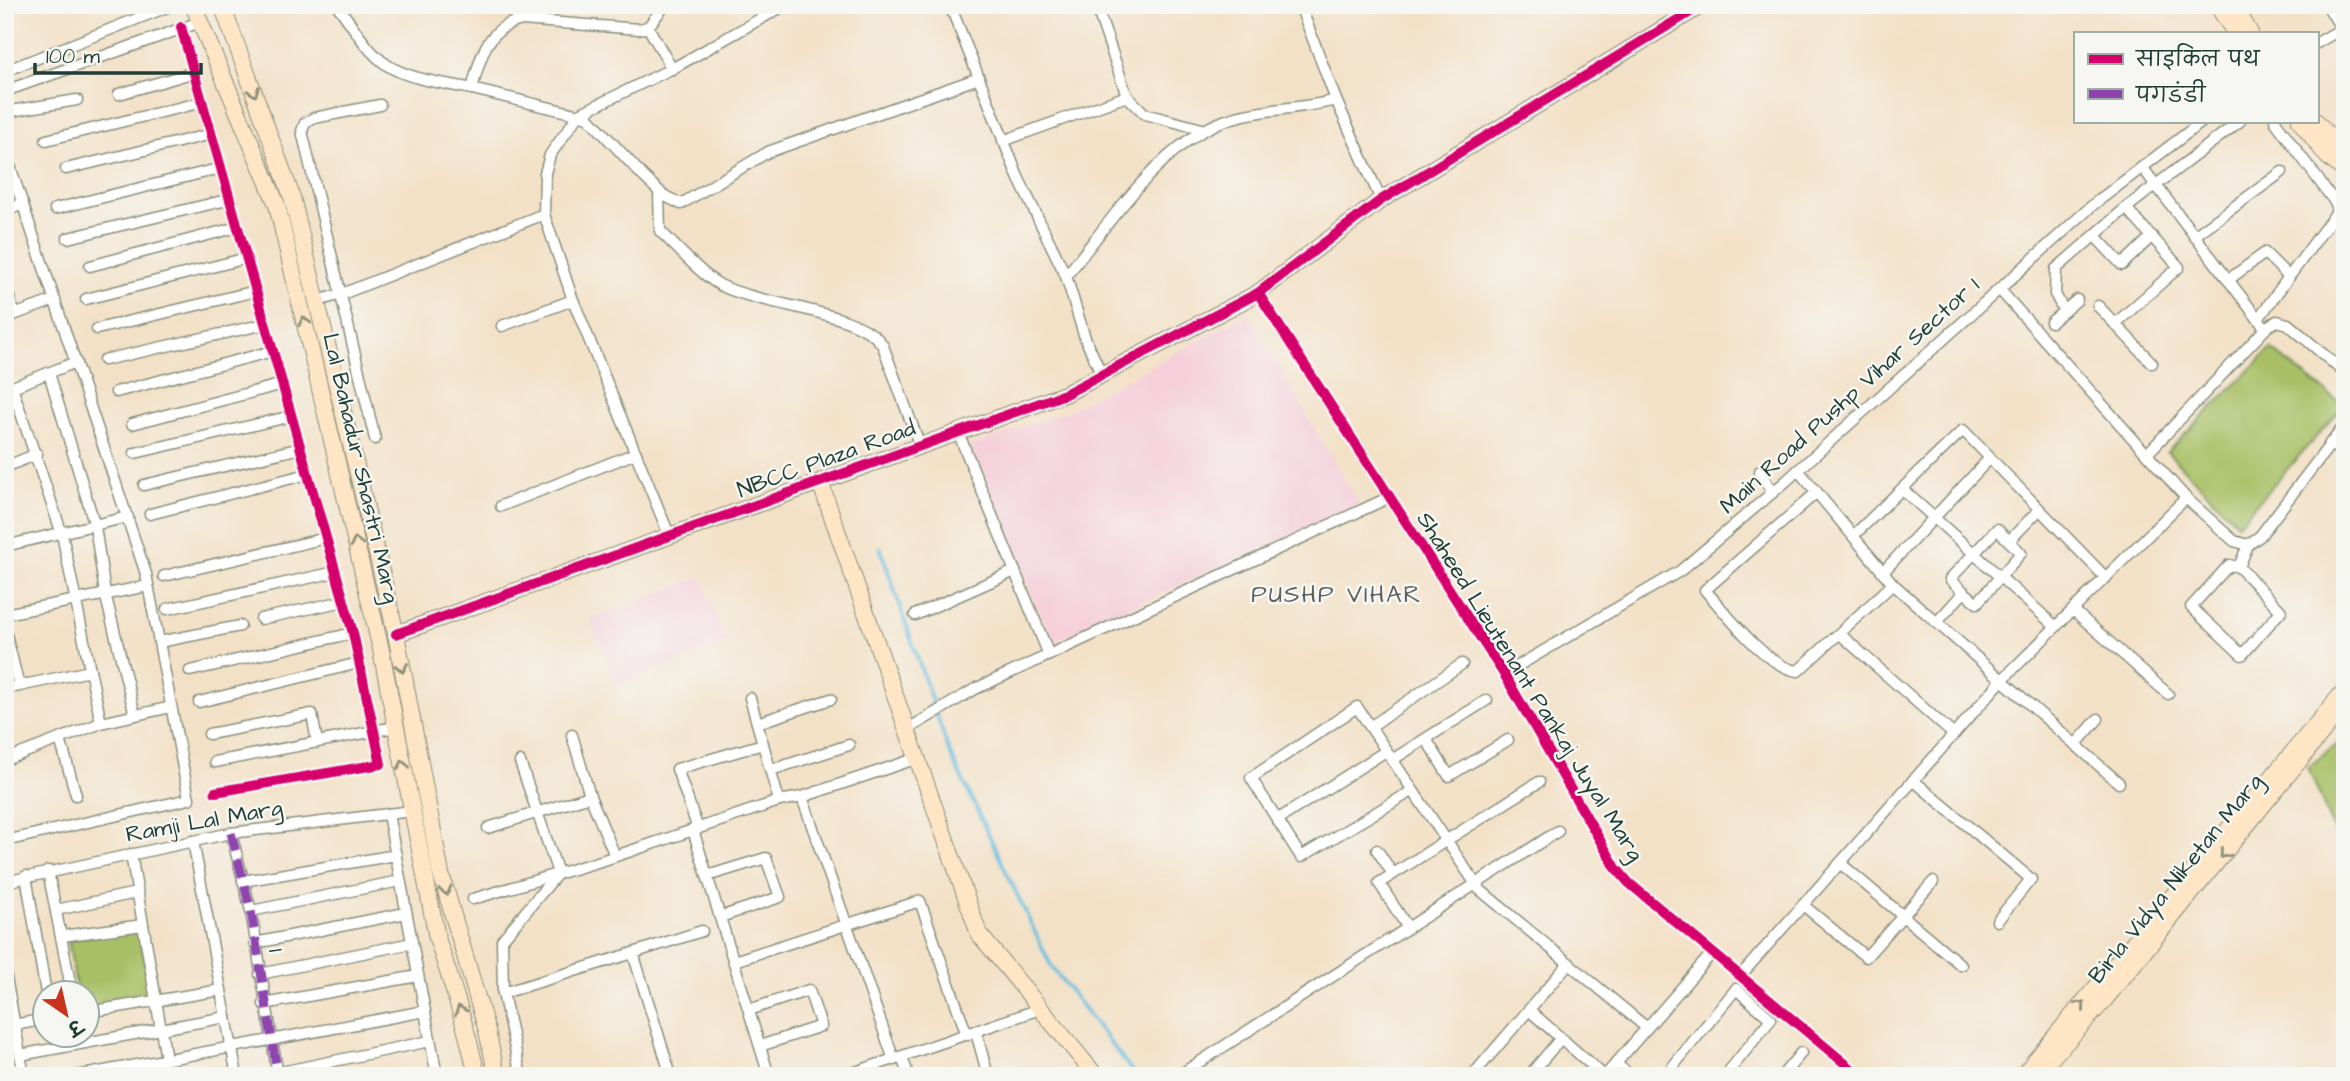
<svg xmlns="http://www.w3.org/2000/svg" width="2350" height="1081" font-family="'Architects Daughter','Playpen Sans Deva',sans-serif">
<rect width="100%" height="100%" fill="#f6f6f2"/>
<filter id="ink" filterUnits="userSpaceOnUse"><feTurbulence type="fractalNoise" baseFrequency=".0143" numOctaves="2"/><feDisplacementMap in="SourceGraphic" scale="14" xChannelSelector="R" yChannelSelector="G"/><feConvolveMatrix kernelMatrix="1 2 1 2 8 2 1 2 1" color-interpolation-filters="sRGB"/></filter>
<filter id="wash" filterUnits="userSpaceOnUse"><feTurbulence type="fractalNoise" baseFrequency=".00686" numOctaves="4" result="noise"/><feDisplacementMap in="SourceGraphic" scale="28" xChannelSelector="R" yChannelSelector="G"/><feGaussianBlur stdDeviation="1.57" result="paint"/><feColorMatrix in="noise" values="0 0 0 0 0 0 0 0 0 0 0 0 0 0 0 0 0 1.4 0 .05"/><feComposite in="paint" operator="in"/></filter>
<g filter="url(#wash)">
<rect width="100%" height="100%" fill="#f3e1c7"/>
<!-- built -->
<g fill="#f5cfda">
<polygon points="1248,314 1359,504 1052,643 970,446 1070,410"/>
<polygon points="701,577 726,642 618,685 590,619"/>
</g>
<!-- green -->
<g fill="#a8bf65" stroke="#647e4c" stroke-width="2">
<polygon points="2271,349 2344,406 2238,524 2167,452"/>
<polygon points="2345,738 2345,858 2308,767"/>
<polygon points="139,927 151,997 88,1009 88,993 77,993 68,940"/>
</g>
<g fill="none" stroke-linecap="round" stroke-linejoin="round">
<!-- stream -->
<polyline stroke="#62bee0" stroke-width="3.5" points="880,547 948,749 1051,966 1136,1076"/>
</g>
</g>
<g filter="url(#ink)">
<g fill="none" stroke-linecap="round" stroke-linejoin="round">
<!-- street casing -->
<g stroke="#898f7e" stroke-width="13">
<g id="street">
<path d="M337 5C352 24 366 51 387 65 410 80 445 83 472 89 480 59 486 27 522 20L639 29 648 27 665 5"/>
<polyline points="1096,5 1127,96 1145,114 1202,129"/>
<polyline points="1300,5 1336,100 1381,200"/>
<polyline points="2327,5 2345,35"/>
<polyline points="181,27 353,633 381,764 215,792"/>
<polyline points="648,27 672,69"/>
<polyline points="2317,43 2341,29"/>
<polyline points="5,71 172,5"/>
<polyline points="979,78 1018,177 1066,276 1085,338 1102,375"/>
<polyline points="472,89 588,117 643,176 663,195 681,204 768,152 979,78 950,5"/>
<polyline points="5,91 200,22"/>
<polyline points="119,94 195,72"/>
<polyline points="5,112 77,100"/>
<polyline points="46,140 203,102"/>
<polyline points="1003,141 1127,96"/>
<polyline points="5,151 146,574 189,799 5,841"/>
<polyline points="2142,167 2262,324"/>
<polyline points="66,169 212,134"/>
<path d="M659 191 660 231C676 246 701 275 720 285 760 306 864 311 883 346L920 446"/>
<polyline points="55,209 222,168"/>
<polyline points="5,211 23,204"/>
<polyline points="2095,236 2122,265 2152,236"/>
<polyline points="2194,236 2282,172"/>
<polyline points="68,238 231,199"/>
<polyline points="90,266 238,227"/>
<path d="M1066 276C1110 223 1167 134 1236 117 1268 108 1303 109 1336 100"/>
<polyline points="2228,280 2265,253 2289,277"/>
<polyline points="5,287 15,314"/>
<polyline points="1999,289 2186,498 2234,541 2248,545"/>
<polyline points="1258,293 1504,674 1616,868 1629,883 1860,1076"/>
<polyline points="86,299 247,258"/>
<polyline points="317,301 342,294 544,214"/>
<polyline points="2098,306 2152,363"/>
<polyline points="2064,311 2055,294 2056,269 2126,208"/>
<polyline points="5,318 55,300"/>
<polyline points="2258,319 2336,213 2337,205 2275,121"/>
<polyline points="2051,322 2077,300"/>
<polyline points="2115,324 2179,267 2126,208 2240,121"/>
<polyline points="502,326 573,300"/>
<polyline points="97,329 256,291"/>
<polyline points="104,360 266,324"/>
<polyline points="49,373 95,526 105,593 135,715"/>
<polyline points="12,387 62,534 101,723"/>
<polyline points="5,390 76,362"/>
<polyline points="116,392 273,351"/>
<polyline points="132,424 283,384"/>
<polyline points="958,432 1049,655 1390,497"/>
<polyline points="375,439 302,131 305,123 314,118 380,105"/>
<polyline points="2330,443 2345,455"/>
<polyline points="135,453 292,416"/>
<polyline points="2147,454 2268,326 2277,321 2288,324 2345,373"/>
<polyline points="5,467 37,454"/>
<polyline points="1798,470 1893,584 2119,783"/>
<polyline points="1760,471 1772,493"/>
<polyline points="144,485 301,448"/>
<polyline points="1902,489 2056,627"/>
<path d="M1817 492 1705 590C1726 613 1767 668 1798 671L1893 584"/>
<polyline points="501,506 636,453"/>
<polyline points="150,514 308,474"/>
<polyline points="1853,536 1963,430 2106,578"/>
<polyline points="670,537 573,300 544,214 545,173 550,155 579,114 677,66 785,5"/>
<polyline points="5,546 128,517"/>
<polyline points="2239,567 2281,611 2242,655 2191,607 2229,565 2239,567 2248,545 2260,536 2345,425"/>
<polyline points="1883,572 1989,459"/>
<polyline points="164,576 326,538"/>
<polyline points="1964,592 1950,579 1997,529 2009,541"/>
<polyline points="167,609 336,572"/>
<polyline points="2073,610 2168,694"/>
<polyline points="5,614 148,586"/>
<polyline points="915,615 1015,571"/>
<polyline points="261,619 344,601"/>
<polyline points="1937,622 1964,592 1977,603 2021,553 2009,541 2039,510"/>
<polyline points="5,630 19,686"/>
<polyline points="1841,635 1954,735"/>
<polyline points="159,642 240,626"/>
<polyline points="190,671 353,633"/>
<polyline points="1504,674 1680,571 1785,482 2094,204 2203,121"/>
<polyline points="5,689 90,671"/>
<polyline points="750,698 779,801"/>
<polyline points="199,702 359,663"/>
<polyline points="757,723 831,699"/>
<polyline points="1370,727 1462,664"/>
<polyline points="908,729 975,689 1049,655"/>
<polyline points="209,734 312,714 317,742"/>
<polyline points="572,735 590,796 615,856"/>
<polyline points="60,739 76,795"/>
<polyline points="1426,739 1449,776 1508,740"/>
<polyline points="2076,744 2098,719"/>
<polyline points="5,760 101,723 171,707"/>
<polyline points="1392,760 1487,700"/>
<polyline points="215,762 395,727"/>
<polyline points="520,762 558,873 502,940 503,993 521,1076"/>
<polyline points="771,770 849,745"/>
<polyline points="1913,780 2031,879 1997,921"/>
<polyline points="1412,791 1301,857 1251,778 1357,707 1479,889 1647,1028"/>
<polyline points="802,797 894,1060"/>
<polyline points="388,814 437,1076"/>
<polyline points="1277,820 1386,751"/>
<polyline points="488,828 590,796"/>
<polyline points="698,829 677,769 763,744"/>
<polyline points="693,830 769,1076"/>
<polyline points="231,833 251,911 278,1076"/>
<polyline points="193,841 237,1076"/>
<polyline points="1377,850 1393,874"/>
<polyline points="131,854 166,1059"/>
<polyline points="1840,863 1961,965"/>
<polyline points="48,871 72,993"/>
<polyline points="26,876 46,993"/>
<polyline points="707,876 766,858 780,897 720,917"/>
<polyline points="243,881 396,855"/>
<polyline points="5,882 231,833 412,811"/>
<polyline points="473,899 604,860 779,801 802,797 918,758"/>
<polyline points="1803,905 1866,957 1933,882"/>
<polyline points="56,910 136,893"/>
<polyline points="251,911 400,881"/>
<polyline points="1408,928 1379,883 1539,782"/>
<polyline points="62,936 143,925"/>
<polyline points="255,943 406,913"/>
<polyline points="633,953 702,931"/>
<polyline points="734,961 920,901 967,1035"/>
<polyline points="5,972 24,1076"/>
<polyline points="260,974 412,943"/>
<polyline points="1741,975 2003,679 2186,498"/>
<polyline points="503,993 633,953 671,1076"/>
<polyline points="264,1004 418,976"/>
<polyline points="749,1010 809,990 821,1026 760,1046"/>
<polyline points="1529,1010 1604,1076"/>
<polyline points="88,1012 221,990"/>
<polyline points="14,1025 46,1019"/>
<polyline points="976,1032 988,1076"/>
<polyline points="20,1055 226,1017"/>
<polyline points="902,1058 909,1076"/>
<polyline points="1616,1064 1631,1076"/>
<polyline points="78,1076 425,1011"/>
<polyline points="262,1076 430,1041"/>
<polyline points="844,1076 1040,1009"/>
<polyline points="1178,1076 1558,831"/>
<polyline points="1472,1076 1569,963"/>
<polyline points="1529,1076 1561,1038"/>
<polyline points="1605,1076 1713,952"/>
<polyline points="1665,1076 1736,989 1771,1019 1725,1076"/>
<polyline points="1782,1076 1801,1053"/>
<polyline points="1834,1076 1835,1076"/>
</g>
</g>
<!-- secondary casing -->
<g stroke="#898f7e" stroke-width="18">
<g id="secondary">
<path d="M193 5 277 205 381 650 437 938C452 984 467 1029 477 1076"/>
<polyline points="222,5 292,197 396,634 441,874 487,1031 497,1076"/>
<polyline points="2217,5 2235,33"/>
<polyline points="2234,5 2250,33"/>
<polyline points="2300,121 2327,156 2345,171"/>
<polyline points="2316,121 2345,155"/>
<polyline points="820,482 979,934 1096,1076"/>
<polyline points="396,634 1065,394 1258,293 1381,200 1702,5"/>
<polyline points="2022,1076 2345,690"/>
<polyline points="2035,1076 2101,1004 2334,718"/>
</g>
</g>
<!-- street -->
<use href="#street" stroke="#fff" stroke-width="10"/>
<!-- secondary -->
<use href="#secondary" stroke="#fde5c5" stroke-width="16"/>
<!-- quiet -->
<polyline stroke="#8e44ad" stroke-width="9" stroke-dasharray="18 9" stroke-linecap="butt" points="231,833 251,911 278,1076"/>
<!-- cycleway casing -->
<g stroke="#f6f6f2" stroke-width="15">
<g id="cycleway">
<polyline points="181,27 353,633 381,764 215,792"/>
<polyline points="1258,293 1504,674 1616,868 1629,883 1860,1076"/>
<polyline points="396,634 1065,394 1258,293 1381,200 1702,5"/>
</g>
</g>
<!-- cycleway -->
<use href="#cycleway" stroke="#d6006c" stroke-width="10"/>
</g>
<!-- one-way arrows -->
<defs><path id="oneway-chevron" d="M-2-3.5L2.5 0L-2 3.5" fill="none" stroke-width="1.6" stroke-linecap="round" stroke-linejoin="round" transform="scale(1.75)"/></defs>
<g stroke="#8e917c">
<use href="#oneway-chevron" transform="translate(254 92) rotate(70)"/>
<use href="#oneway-chevron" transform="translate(304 321) rotate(-103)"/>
<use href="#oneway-chevron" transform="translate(356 542) rotate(-103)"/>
<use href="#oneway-chevron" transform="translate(402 668) rotate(80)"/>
<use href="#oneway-chevron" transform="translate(403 765) rotate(-101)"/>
<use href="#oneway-chevron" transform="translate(2224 854) rotate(130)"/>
<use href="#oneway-chevron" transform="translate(446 891) rotate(74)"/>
<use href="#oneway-chevron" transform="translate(2081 1005) rotate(-50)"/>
<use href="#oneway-chevron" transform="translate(460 1010) rotate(-111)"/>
</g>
</g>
<g text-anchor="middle" stroke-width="5" stroke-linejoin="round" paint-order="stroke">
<!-- street labels -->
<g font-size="23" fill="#1f3d34" stroke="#f6f6f2">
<text transform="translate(1849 395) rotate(-42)" y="8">Main Road Pushp Vihar Sector 1</text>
<text transform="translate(826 458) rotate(-20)" y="8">NBCC Plaza Road</text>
<text transform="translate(362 468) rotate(77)" y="8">Lal Bahadur Shastri Marg</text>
<text transform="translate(1531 686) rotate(58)" y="8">Shaheed Lieutenant Pankaj Juyal Marg</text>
<text transform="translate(204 820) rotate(-10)" y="8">Ramji Lal Marg</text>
<text transform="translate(2175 878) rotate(-51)" y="8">Birla Vidya Niketan Marg</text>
<text transform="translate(277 950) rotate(80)" y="8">1</text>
</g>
<!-- neighbourhood labels -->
<g font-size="24" letter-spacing="2" fill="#5d605f" stroke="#f6f6f2">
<text x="1337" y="602">PUSHP VIHAR</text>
</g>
</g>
<!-- margin -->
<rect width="2350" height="1081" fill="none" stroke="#f6f6f2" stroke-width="28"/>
<!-- legend -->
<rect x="2074" y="32" width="245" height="91" fill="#f6f6f2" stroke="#a0aca6" stroke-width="2"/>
<rect x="2088" y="54" width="35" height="10" fill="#d6006c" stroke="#a0aca6" stroke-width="2"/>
<text x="2136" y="66" font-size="21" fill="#1f3d34">साइकिल पथ</text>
<rect x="2088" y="89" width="35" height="10" fill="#8e44ad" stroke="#a0aca6" stroke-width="2"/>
<text x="2136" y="102" font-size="21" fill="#1f3d34">पगडंडी</text>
<!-- north arrow -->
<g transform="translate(66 1014) rotate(146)"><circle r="33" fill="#f6f6f2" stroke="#a0aca6" stroke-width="2"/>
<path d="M0-5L12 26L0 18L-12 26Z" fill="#c8321e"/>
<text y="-10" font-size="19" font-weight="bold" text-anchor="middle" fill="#1f3d34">उ</text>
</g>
<!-- scale -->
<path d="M35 63v10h166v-10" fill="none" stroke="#1f3d34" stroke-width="3.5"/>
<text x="46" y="63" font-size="21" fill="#1f3d34" stroke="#f6f6f2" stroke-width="5" paint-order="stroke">100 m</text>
</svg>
